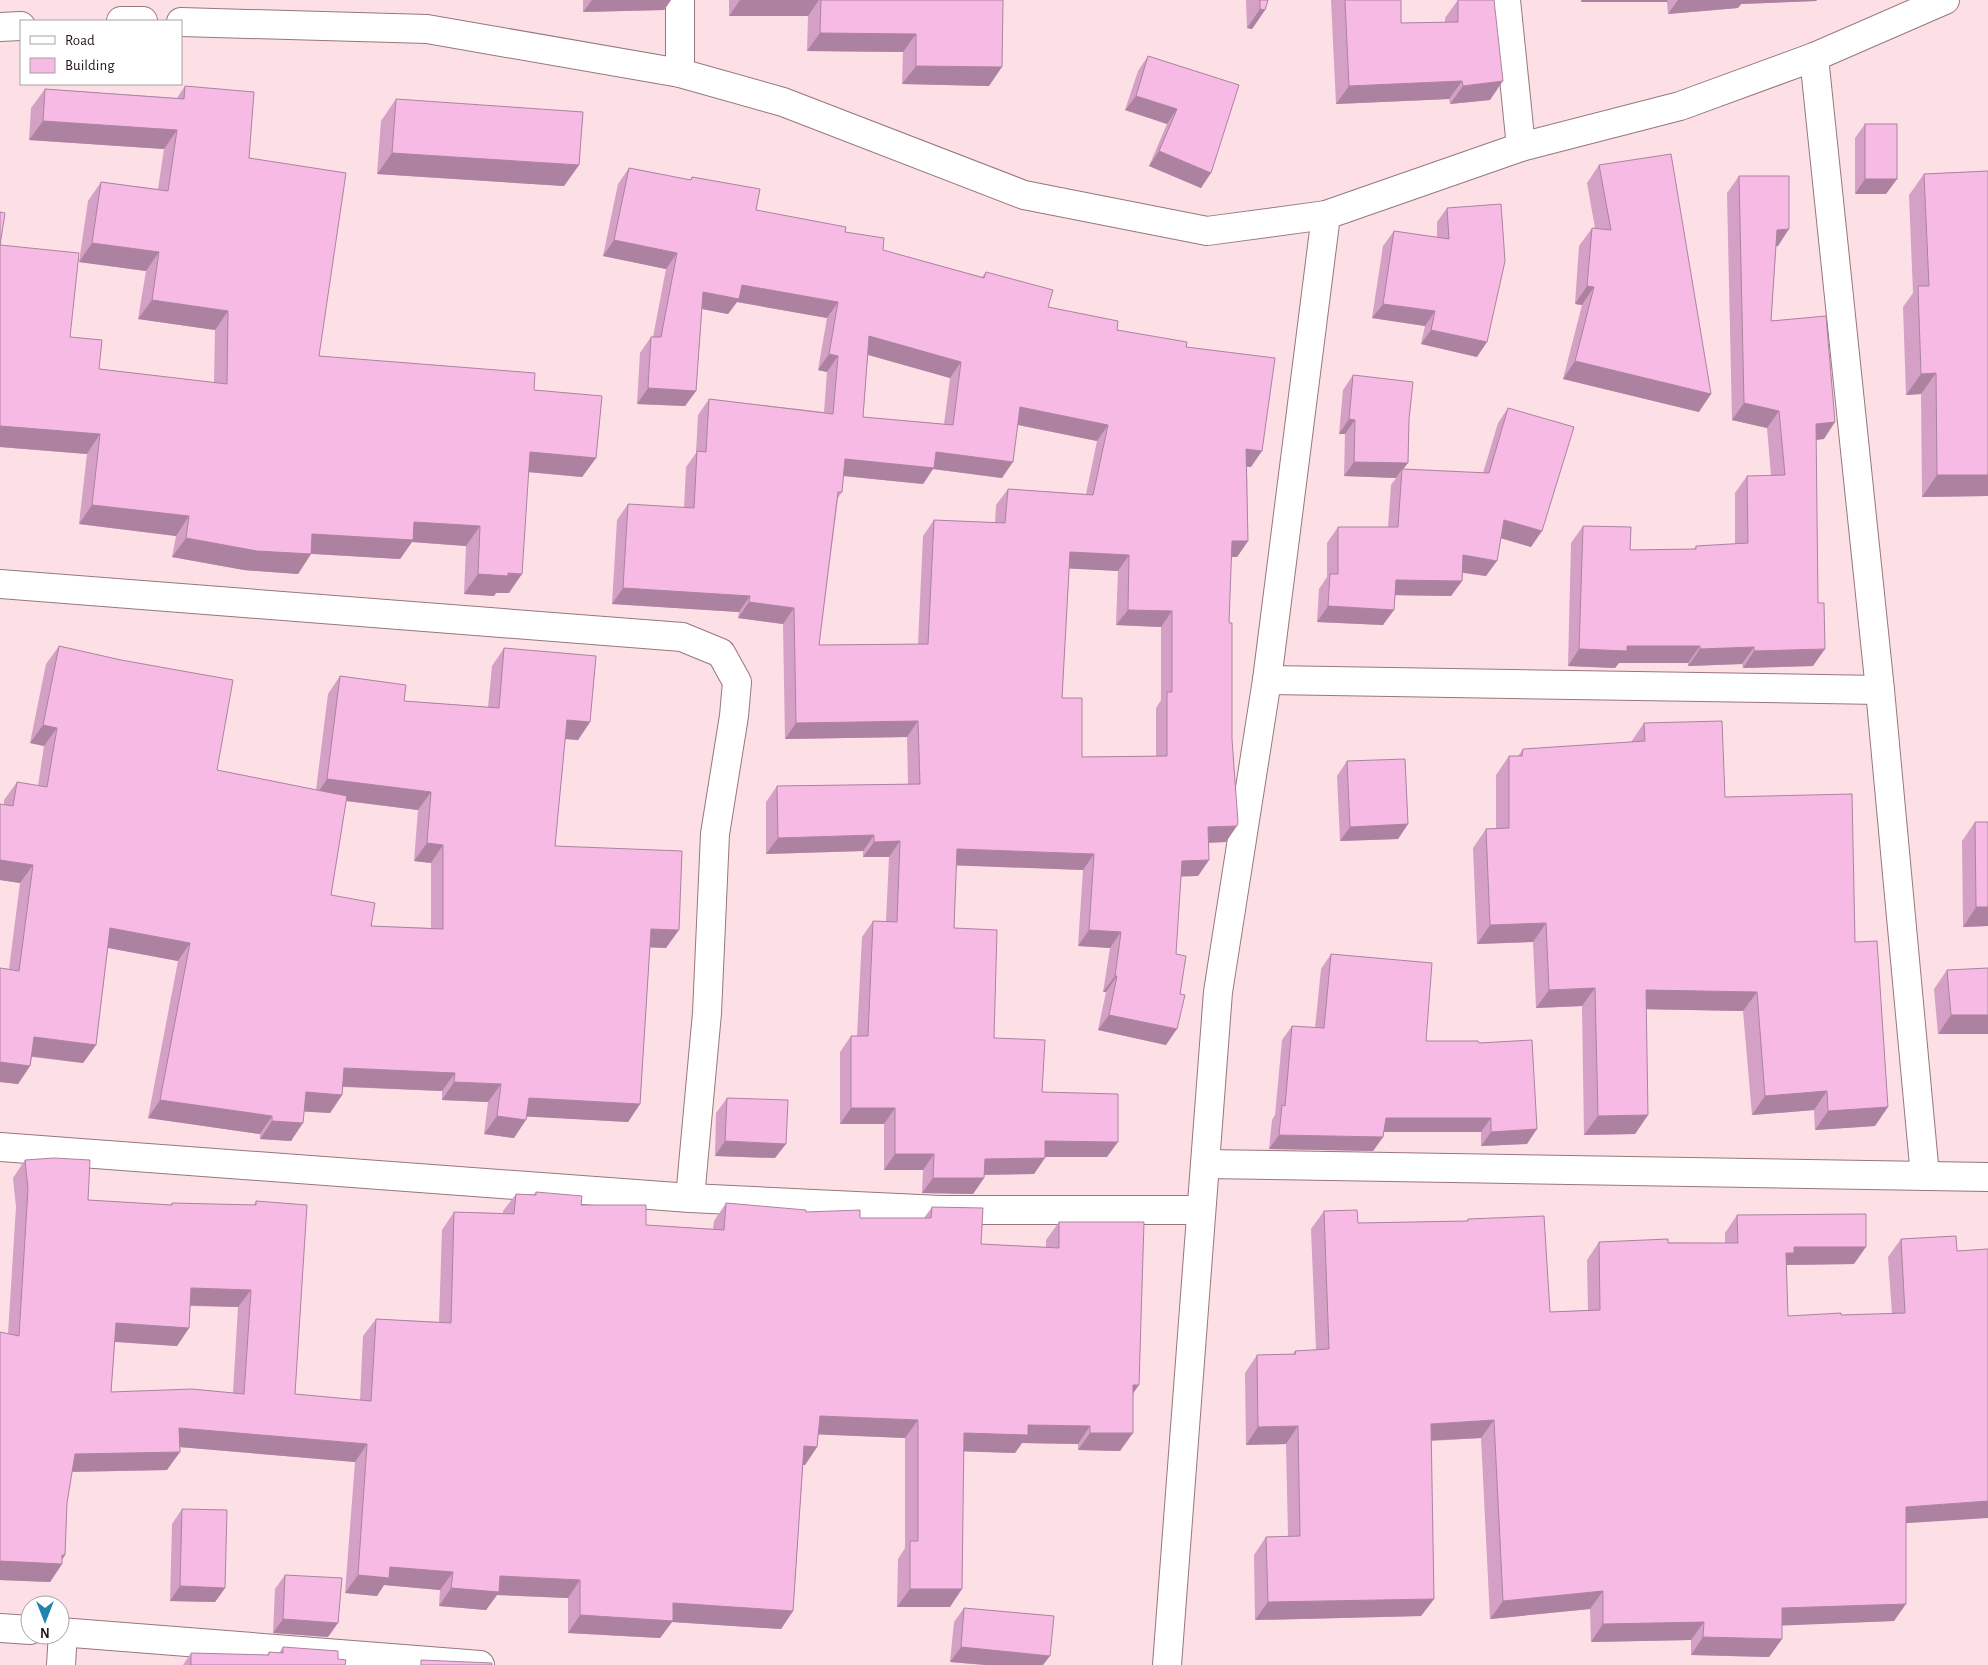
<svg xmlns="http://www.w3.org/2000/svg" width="1988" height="1665" font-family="'Alegreya Sans',sans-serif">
<rect width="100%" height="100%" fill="#fce0e5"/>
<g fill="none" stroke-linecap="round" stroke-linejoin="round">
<!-- minor casing -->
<g stroke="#96777d" stroke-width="30">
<g id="minor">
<polyline points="680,0 680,73"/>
<polyline points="1506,0 1521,147"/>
<polyline points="121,21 143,21"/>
<polyline points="181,22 427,29 680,73 783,102 1024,195 1207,231 1326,215 1521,147 1680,106 1814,57 1945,0"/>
<polyline points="0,27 21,26"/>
<polyline points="1814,57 1880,690 1925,1176"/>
<polyline points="0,584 682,637 721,653 737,682 734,716 715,834 707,1013 690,1198"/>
<polyline points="1267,680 1880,690"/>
<polyline points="0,1147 690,1198 940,1210 1201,1210"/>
<polyline points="1205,1164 1988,1177"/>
<polyline points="0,1628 30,1630"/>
<polyline points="60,1632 480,1665"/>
<polyline points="61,1665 63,1632"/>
<polyline points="1167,1665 1218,992 1267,680 1326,215"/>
</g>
</g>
<!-- minor -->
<use href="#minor" stroke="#fff" stroke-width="28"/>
</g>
<!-- wall -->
<g fill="#d4a0c5" fill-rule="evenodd">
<polygon points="583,0 671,0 664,10 583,12"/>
<polygon points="729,0 1003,0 989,86 902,84 903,52 807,51 808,16 729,16"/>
<polygon points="1246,0 1268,0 1265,10 1252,29 1247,28"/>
<polygon points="1331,0 1401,0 1401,23 1445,22 1445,18 1458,0 1490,100 1450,104 1449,99 1336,104"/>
<polygon points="1581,0 1817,0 1816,1 1741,4 1738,8 1668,14 1667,2 1581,2"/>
<polygon points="1148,56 1239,85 1201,188 1149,166 1167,124 1125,110 1138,71"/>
<polygon points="185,86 249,158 319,356 534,390 596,458 582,477 529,472 509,593 496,593 494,596 464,594 466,546 412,542 400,559 311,554 298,574 244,570 172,557 176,536 79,524 87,454 0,447 0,212 0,245 70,337 99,369 214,383 215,330 138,319 146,271 79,262 88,201 101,182 158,189 164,149 29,140 31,108 45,89 177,98"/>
<polygon points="396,99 579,165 564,186 377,174 381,121"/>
<polygon points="1865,124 1897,179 1886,194 1855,194 1855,138"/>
<polygon points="1599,165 1699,412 1563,379 1582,305 1575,304 1579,246 1592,228 1595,228 1587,183"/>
<path d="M629 168 690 180 692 177 756 210 845 232 883 250 982 277 986 272 1048 307 1117 330 1186 347 1251 467H1247L1248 541 1237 557H1231L1229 623 1226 842 1208 843 1209 860 1198 876H1181L1166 1045 1098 1030 1106 992H1103L1110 948 1078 946 1083 870 956 865 954 928 994 1038 1042 1092 1107 1157H1045L1034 1174 984 1175V1178L973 1194 922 1193 923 1170H884V1124H840V1052L851 1036H857L862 937 873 921H886L889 857H863V851L766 854V802L777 786 908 784 907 737 785 739 783 624 738 618 739 612 612 604 617 520 628 504 684 508 686 467 696 453 698 415 709 399 824 412 827 372 818 370 827 318 737 302 728 314 702 309 696 391 685 406 637 404 640 353 651 337H653L666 269 603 256 618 184ZM868 355 950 378 944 424 863 417ZM1018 425 1097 441 1086 494 1008 489 996 505 995 523 934 520 923 536 918 644 819 645 838 498 842 492 843 476 923 484 933 469 1002 478ZM1069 568 1118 571 1116 625 1161 627V700L1156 708V756L1082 757 1062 698Z"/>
<polygon points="1988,171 1988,496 1922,497 1921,394 1906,395 1903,307 1913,293 1909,195 1924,174"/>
<polygon points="1739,176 1778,246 1776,246 1771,321 1824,439 1816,440 1813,666 1743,668 1742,664 1688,666 1688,663 1619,663 1615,668 1568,666 1571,543 1583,526 1630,550 1694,549 1696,546 1735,544 1735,493 1747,476 1771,475 1767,428 1732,420 1727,193"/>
<polygon points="1447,208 1477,357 1421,344 1425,326 1372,318 1383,246 1394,231 1437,237 1437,222"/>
<polygon points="1353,375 1404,469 1483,473 1498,423 1508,408 1531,547 1501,538 1486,576 1463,573 1462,581 1451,596 1395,595 1383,625 1317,622 1319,589 1327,577 1327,543 1338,527 1388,527 1391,485 1396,478 1344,476 1345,434 1339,434 1343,390"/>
<path d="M59 646 217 770 316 790 328 694 340 676 404 701 488 707 492 666 504 648 590 722 578 740 565 739 555 846 666 948 650 947 640 1104 628 1122 527 1116 514 1138 484 1134 488 1102 442 1100V1091L343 1087 342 1095 330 1113 304 1111 291 1141 260 1139V1134L148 1118 178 961 108 948 96 1045 83 1063 32 1057 30 1066 18 1084 0 1082V968L9 969 20 883 0 880V804H4V800L17 782 38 786 44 746 30 743 46 664ZM346 801 418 810 414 861 431 863V928L371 926 331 895Z"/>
<polygon points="1644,723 1725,797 1855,942 1875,1126 1815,1130 1814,1110 1752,1115 1743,1011 1646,1009 1648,1115 1635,1134 1584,1135 1582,1006 1536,1008 1533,942 1477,944 1473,848 1486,829 1496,828 1496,775 1509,756 1518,756 1523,749 1631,742"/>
<polygon points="1347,761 1408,824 1398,839 1340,841 1337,776"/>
<polygon points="1975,822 1988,926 1963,927 1962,841"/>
<polygon points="1331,954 1426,1041 1479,1043 1527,1144 1481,1146 1481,1132 1384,1132 1383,1137 1373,1151 1269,1149 1272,1120 1275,1115 1282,1040 1292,1026 1315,1028 1321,969"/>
<polygon points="1988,968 1938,1034 1934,989 1947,970"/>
<polygon points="727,1098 775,1158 715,1156 716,1113"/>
<path d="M25 1160 88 1200 170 1205 172 1203 254 1205 256 1201 295 1394 360 1400 363 1336 376 1319 439 1322 442 1230 454 1212 503 1213V1211L516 1194H534L536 1192 646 1225 713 1229 714 1221 726 1203 806 1212 860 1218H924L932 1207 981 1244 1046 1247V1240L1059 1222 1133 1394 1120 1451 1078 1450V1444L1022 1443 1015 1453 964 1451 950 1607H897L898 1559 905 1548V1438L818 1434 817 1447 805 1465H803L793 1611 781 1629 672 1622 660 1638 568 1633V1598L497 1595 486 1610 439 1606 440 1590 384 1585 377 1596 345 1593 355 1462 180 1447 167 1470 72 1472 67 1503 65 1555 62 1560V1564L50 1582 0 1580V1332L8 1334 16 1207 13 1178ZM190 1306 238 1307 233 1393 111 1392 115 1342 177 1346 189 1328Z"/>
<polygon points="1324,1211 1358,1223 1467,1221 1468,1219 1550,1312 1588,1310 1587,1260 1599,1242 1725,1243 1725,1233 1737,1215 1854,1264 1786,1265 1788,1316 1841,1315 1892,1314 1888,1257 1901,1239 1956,1236 1906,1524 1894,1621 1782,1625 1782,1639 1769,1657 1691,1655 1691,1640 1591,1642 1590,1609 1490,1619 1481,1438 1431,1441 1434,1599 1421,1616 1255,1620 1254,1555 1266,1537 1288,1536 1286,1444 1246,1445 1245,1373 1257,1355 1293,1354 1295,1351 1316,1350 1311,1229"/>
<polygon points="182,1509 225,1588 215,1602 170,1601 172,1524"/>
<polygon points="285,1575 328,1637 273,1633 275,1589"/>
<polygon points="964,1608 1043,1665 986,1665 950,1662 954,1622"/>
<polygon points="283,1647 338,1659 345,1665 183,1665 191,1653 267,1655 269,1652 279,1653"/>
</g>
<!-- shaded-wall -->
<g fill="#ad82a0">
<polygon points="592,0 671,0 664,10 583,12"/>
<polygon points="740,0 819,0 808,16 729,16"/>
<polygon points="1582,0 1668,0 1667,2 1581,2"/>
<polygon points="1678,0 1817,0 1816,1 1741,4 1738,8 1668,14"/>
<polygon points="1260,9 1265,10 1252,29 1247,28"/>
<polygon points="820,33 916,34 903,52 807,51"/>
<polygon points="916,66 1002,67 989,86 902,84"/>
<polygon points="1462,81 1449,99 1336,104 1349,86"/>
<polygon points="1503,81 1490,100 1450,104 1463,86"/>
<polygon points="1136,96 1177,109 1167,124 1125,110"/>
<polygon points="43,121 177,130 164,149 29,140"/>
<polygon points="1159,151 1211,173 1201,188 1149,166"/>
<polygon points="392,153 579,165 564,186 377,174"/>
<polygon points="1865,179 1897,179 1886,194 1855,194"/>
<polygon points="1789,229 1778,246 1765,247 1777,230"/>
<polygon points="614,240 677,253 666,269 603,256"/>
<polygon points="92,243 159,252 146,271 79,262"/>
<polygon points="742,285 838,302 827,318 737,302 728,314 692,307 703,292"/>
<polygon points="1587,286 1594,287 1582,305 1575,304"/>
<polygon points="152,300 228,311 215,330 138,319"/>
<polygon points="1383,304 1435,311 1425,326 1372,318"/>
<polygon points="1431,330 1487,342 1477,357 1421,344"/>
<polygon points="869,336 961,362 950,378 858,352"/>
<polygon points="829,354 838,356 827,372 818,370"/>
<polygon points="1575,361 1711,394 1699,412 1563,379"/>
<polygon points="1936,373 1921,394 1906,395 1921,374"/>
<polygon points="648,388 696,391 685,406 637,404"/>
<polygon points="1744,403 1779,411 1767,428 1732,420"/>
<polygon points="1020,407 1108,425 1097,441 1009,423"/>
<polygon points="1349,419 1355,420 1345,434 1339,434"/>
<polygon points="1835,422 1824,439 1804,441 1816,424"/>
<polygon points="0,426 100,434 87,454 0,447"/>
<polygon points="1246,449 1262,451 1251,467 1235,465"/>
<polygon points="530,452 596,458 582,477 516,471"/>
<polygon points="936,452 1013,462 1002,478 933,469 923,484 834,475 845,459"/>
<polygon points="1354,462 1408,463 1401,472 1402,469 1396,478 1344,476"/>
<polygon points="1937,475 1988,475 1988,496 1922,497"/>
<polygon points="92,505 189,516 176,536 79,524"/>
<polygon points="1504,520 1542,531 1531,547 1493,536"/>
<polygon points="414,522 480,526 466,546 412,542 400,559 299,553 312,534"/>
<polygon points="186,538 311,554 298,574 244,570 172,557"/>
<polygon points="1232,541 1248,541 1237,557 1220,557"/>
<polygon points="1070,552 1129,555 1118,571 1059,568"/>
<polygon points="1463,555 1497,561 1486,576 1452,571"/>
<polygon points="508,573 522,574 509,593 496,593 494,596 464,594 478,574"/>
<polygon points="1396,580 1462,581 1451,596 1385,595"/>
<polygon points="623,588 750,596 739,612 612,604"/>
<polygon points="749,602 794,608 783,624 738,618"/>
<polygon points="1328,606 1394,610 1383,625 1317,622"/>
<polygon points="1128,610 1172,611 1161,627 1116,625"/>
<polygon points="1627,646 1700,646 1688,663 1619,663 1615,668 1568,666 1579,649"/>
<polygon points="1754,647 1742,664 1688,666 1700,649"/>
<polygon points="1825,649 1813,666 1743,668 1754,651"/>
<polygon points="567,720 590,722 578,740 554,738"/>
<polygon points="918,721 907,737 785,739 796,723"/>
<polygon points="43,725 57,728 44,746 30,743"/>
<polygon points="327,779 431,792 418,810 315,797"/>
<polygon points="1408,824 1398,839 1340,841 1350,827"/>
<polygon points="1237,826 1226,842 1197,843 1208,827"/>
<polygon points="874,835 863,851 766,854 778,838"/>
<polygon points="900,841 889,857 863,857 874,842"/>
<polygon points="427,843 443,845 431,863 414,861"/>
<polygon points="957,849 1094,854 1083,870 945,865"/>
<polygon points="0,860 33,865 20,883 0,880"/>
<polygon points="1209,860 1198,876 1171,877 1182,861"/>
<polygon points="1976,907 1988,907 1988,926 1963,927"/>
<polygon points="1546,923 1533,942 1477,944 1490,925"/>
<polygon points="110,928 190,943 178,961 98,946"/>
<polygon points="651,929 679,930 666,948 638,947"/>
<polygon points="1089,930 1121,932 1110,948 1078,946"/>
<polygon points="1115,976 1117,976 1106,992 1103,992"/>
<polygon points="1595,988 1582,1006 1536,1008 1549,990"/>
<polygon points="1646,990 1757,992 1743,1011 1633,1009"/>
<polygon points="1109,1015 1177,1029 1166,1045 1098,1030"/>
<polygon points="1951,1015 1988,1015 1988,1034 1938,1034"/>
<polygon points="34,1037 96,1045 83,1063 22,1055"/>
<polygon points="0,1062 30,1066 18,1084 0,1082"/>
<polygon points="344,1068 455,1073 442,1091 331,1086"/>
<polygon points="454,1082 501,1084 488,1102 442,1100"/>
<polygon points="1827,1091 1814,1110 1752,1115 1765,1096"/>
<polygon points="306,1092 342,1095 330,1113 293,1111"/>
<polygon points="529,1098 640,1104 628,1122 516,1116"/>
<polygon points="160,1100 272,1116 260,1134 148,1118"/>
<polygon points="1888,1107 1875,1126 1815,1130 1828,1111"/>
<polygon points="851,1108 895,1108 884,1124 840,1124"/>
<polygon points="1648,1115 1635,1134 1584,1135 1598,1116"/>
<polygon points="497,1116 526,1120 514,1138 484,1134"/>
<polygon points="1386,1118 1491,1118 1481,1132 1376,1132"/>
<polygon points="272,1121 303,1123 291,1141 260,1139"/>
<polygon points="1537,1129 1527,1144 1481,1146 1491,1132"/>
<polygon points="1279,1135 1383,1137 1373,1151 1269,1149"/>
<polygon points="725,1141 786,1144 775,1158 715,1156"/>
<polygon points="1045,1141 1118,1142 1107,1157 1034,1157"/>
<polygon points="895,1154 934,1154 923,1170 884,1170"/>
<polygon points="1045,1158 1034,1174 974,1175 985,1159"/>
<polygon points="933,1178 984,1178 973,1194 922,1193"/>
<polygon points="1794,1247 1866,1247 1854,1264 1785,1265 1786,1253"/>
<polygon points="191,1288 251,1290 238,1307 179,1305"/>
<polygon points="116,1323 189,1328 177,1346 103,1341"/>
<polygon points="1133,1385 1139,1385 1127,1402"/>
<polygon points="820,1416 918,1420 905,1438 807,1434"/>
<polygon points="1494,1420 1481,1438 1418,1441 1431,1424"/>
<polygon points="1028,1425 1090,1426 1078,1444 1022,1443 1015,1453 951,1451 964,1433"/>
<polygon points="1298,1426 1286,1444 1246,1445 1258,1427"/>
<polygon points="179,1428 367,1444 355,1462 167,1446"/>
<polygon points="1090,1433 1133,1433 1120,1451 1078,1450"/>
<polygon points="804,1446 817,1447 805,1465 792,1464"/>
<polygon points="180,1452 167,1470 62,1472 75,1454"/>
<polygon points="1988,1501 1988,1518 1893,1524 1906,1507"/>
<polygon points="65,1555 59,1564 62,1564 50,1582 0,1580 0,1561"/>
<polygon points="390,1567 453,1572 440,1590 384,1585 377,1596 345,1593 358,1575"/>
<polygon points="500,1576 580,1580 568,1598 497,1595 486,1610 439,1606 451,1588"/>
<polygon points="180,1586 225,1588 215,1602 170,1601"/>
<polygon points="910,1589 962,1589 950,1607 897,1607"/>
<polygon points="1603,1591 1590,1609 1490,1619 1503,1601"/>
<polygon points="1434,1599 1421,1616 1255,1620 1268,1602"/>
<polygon points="673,1603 793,1611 781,1629 672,1622 660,1638 568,1633 580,1615"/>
<polygon points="1906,1604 1894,1621 1769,1626 1782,1608"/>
<polygon points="283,1619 338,1623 328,1637 273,1633"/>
<polygon points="1704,1622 1691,1640 1591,1642 1603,1624"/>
<polygon points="1703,1637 1782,1639 1769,1657 1691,1655"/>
<polygon points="961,1647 1050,1656 1043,1665 986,1665 950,1662"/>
</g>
<!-- building -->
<g fill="#f7bae5" stroke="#ad82a0" fill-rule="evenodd">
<polygon points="821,0 1003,0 1002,67 916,66 916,34 820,33"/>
<polygon points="1260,0 1268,0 1265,10 1260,9"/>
<polygon points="1345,0 1401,0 1401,23 1458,22 1458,0 1494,0 1503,81 1463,86 1462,81 1349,86"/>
<polygon points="1148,56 1239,85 1211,173 1159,151 1177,109 1136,96"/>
<polygon points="185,86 254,92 249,158 346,173 319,356 535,373 534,390 602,396 596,458 530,452 522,574 508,573 508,576 478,574 480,526 414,522 413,540 312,534 311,554 257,551 186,538 189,516 92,505 100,434 0,426 0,212 5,213 0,245 79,253 70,337 102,340 99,369 227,384 228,311 152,300 159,252 92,243 101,182 168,191 177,130 43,121 45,89 184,99"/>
<polygon points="396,99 583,112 579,165 392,153"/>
<rect x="1865" y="124" width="32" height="55"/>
<polygon points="1671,154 1711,394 1575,361 1594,287 1587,286 1592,228 1611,230 1599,165"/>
<path d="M629 168 691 180 692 177 760 189 756 210 846 227 845 232 884 238 883 250 984 278 986 272 1053 290 1048 307 1118 321 1117 330 1187 342 1186 347 1275 358 1262 451 1246 449 1248 541H1232L1229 623H1232V739L1238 822 1237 826 1208 827 1209 860 1182 861 1176 954 1186 956 1180 994 1185 995 1177 1029 1109 1015 1117 976H1115L1121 932 1089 930 1094 854 957 849 954 928 997 930 994 1038 1045 1040 1042 1092 1118 1094V1142L1045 1141V1158L985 1159 984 1178H933L934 1154H895V1108H851V1036H868L873 921 897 922 900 841 874 842V835L778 838 777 786 920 784 918 721 796 723 794 608 749 602 750 596 623 588 628 504 694 508 697 451 706 452 709 399 833 414 838 356 829 354 838 302 742 285 739 299 703 292 696 391 648 388 651 337H661L677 253 614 240ZM869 336 961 362 953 425 863 417ZM1020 407 1108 425 1093 495 1008 489 1005 523 934 520 928 644 819 645 838 492H842L845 459 934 468 936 452 1013 462ZM1070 552 1129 555 1128 610 1172 611V692H1167V756L1082 757V698H1062Z"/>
<polygon points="1988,171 1988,475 1937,475 1936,373 1921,374 1918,286 1929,286 1924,174"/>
<polygon points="1739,176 1789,176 1789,229 1777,230 1771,321 1826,316 1835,422 1816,424 1818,603 1824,603 1825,649 1754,651 1754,647 1700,649 1700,646 1627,646 1627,651 1579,649 1583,526 1631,527 1630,550 1696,549 1696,546 1748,543 1747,476 1785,475 1779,411 1744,403"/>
<polygon points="1501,204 1505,261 1487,342 1431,330 1435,311 1383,304 1394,231 1449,239 1447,208"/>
<polygon points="1353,375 1413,382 1409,419 1408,463 1354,462 1355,420 1349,419"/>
<polygon points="1508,408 1574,427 1542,531 1504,520 1497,561 1463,555 1462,581 1396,580 1394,610 1328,606 1330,574 1338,574 1338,527 1398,527 1402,469 1489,473"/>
<polygon points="59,646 121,660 233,680 217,770 347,796 331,895 375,903 371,926 443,929 443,845 427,843 431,792 327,779 340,676 406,685 404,701 499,708 504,648 596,656 590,722 567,720 555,846 682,851 679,930 651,929 640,1104 529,1098 526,1120 497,1116 501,1084 454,1082 455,1073 344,1068 342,1095 306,1092 303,1123 272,1121 272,1116 160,1100 190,943 110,928 96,1045 34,1037 30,1066 0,1062 0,968 19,971 33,865 0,860 0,804 13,806 17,782 47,787 57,728 43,725"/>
<polygon points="1722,721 1725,797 1852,794 1855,942 1877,941 1888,1107 1828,1111 1827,1091 1765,1096 1757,992 1646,990 1648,1115 1598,1116 1595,988 1549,990 1546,923 1490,925 1486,829 1509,828 1509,756 1522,756 1523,749 1645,741 1644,723"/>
<polygon points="1405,759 1408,824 1350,827 1347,761"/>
<polygon points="1975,822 1988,822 1988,907 1976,907"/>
<polygon points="1331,954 1432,963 1426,1041 1478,1041 1479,1043 1532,1040 1537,1129 1491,1132 1491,1118 1386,1118 1383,1137 1279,1135 1282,1105 1285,1106 1292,1026 1324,1028"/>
<polygon points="1988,968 1988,1015 1951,1015 1947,970"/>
<polygon points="727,1098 788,1100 786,1144 725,1141"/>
<path d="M54 1158 90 1160 88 1200 172 1205V1203L256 1205V1201L307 1205 295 1394 371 1401 376 1319 451 1323 454 1212 514 1214 516 1194 536 1195V1192L582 1196 581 1205H646V1225L724 1230 726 1203 806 1210V1212L860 1210V1218H931L932 1207 983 1208 981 1244 1059 1248V1222H1144L1139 1385H1133V1433H1090V1426L1028 1425V1435L964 1433 962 1589H910V1541H918V1420L820 1416 817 1447 804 1446 793 1611 673 1603V1621L580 1615V1580L500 1576 499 1592 451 1588 453 1572 390 1567 389 1578 358 1575 367 1444 179 1428 180 1452 75 1454 67 1503 65 1555H62V1564L0 1561V1332L19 1336 28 1189 25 1160ZM191 1288 251 1290 244 1394 192 1389 111 1392 116 1323 189 1328Z"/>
<polygon points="1357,1210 1358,1223 1468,1221 1468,1219 1544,1216 1550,1312 1600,1310 1599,1242 1668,1239 1668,1243 1738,1243 1737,1215 1866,1214 1866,1247 1794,1247 1794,1253 1786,1253 1788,1316 1841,1313 1841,1315 1905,1313 1901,1239 1956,1236 1957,1251 1988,1249 1988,1501 1906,1507 1906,1604 1782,1608 1782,1639 1703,1637 1704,1622 1603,1624 1603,1591 1503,1601 1494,1420 1431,1424 1434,1599 1268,1602 1266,1537 1300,1536 1298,1426 1258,1427 1257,1355 1296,1354 1295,1351 1329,1349 1324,1211"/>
<polygon points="182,1509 227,1510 225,1588 180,1586"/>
<polygon points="285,1575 342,1578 338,1623 283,1619"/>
<polygon points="964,1608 1054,1616 1050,1656 961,1647"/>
<polygon points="283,1647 338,1651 338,1659 346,1660 345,1665 191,1665 191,1653 269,1655 269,1652 283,1653"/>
<polygon points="421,1660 492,1663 492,1665 421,1665"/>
</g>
<!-- legend -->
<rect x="20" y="20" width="162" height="65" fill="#ffffff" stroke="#a7a2a3"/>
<rect x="30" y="36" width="25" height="8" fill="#ffffff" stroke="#a7a2a3"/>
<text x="65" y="45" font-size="15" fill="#23171a">Road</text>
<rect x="30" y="58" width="25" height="15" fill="#f7bae5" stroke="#a7a2a3"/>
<text x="65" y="70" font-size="15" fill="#23171a">Building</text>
<!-- north arrow -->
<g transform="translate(45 1620) rotate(180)"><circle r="24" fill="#ffffff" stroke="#a7a2a3"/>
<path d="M0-4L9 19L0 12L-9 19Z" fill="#2084ae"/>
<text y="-8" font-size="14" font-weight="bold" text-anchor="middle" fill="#23171a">N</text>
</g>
</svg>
